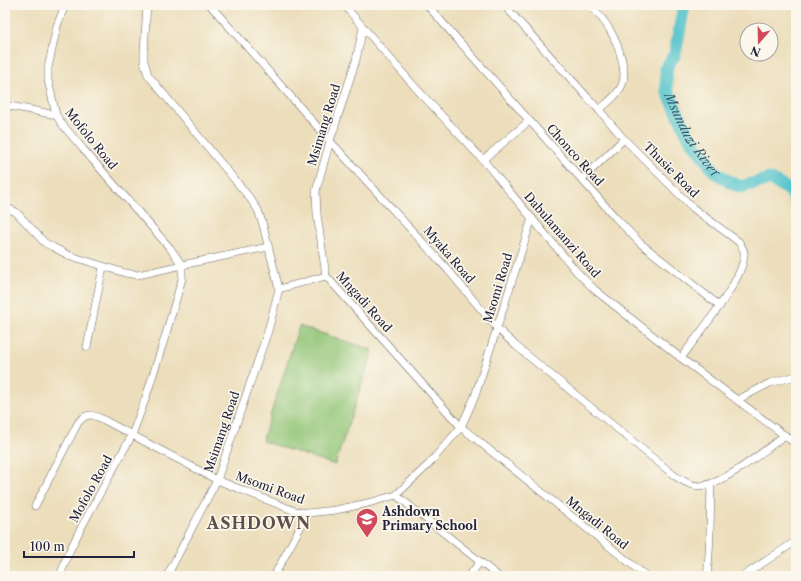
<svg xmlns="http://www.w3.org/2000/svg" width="801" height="581" font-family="'Libre Caslon Text',serif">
<rect width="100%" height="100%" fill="#fbf7ec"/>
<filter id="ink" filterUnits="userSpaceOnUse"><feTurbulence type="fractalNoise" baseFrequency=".025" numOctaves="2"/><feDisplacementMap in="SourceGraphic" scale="8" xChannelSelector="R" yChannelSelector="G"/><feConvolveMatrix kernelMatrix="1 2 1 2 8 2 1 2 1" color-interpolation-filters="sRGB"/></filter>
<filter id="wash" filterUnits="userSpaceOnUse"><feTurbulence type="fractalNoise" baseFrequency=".012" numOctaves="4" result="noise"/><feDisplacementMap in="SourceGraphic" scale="16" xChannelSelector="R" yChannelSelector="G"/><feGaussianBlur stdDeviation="0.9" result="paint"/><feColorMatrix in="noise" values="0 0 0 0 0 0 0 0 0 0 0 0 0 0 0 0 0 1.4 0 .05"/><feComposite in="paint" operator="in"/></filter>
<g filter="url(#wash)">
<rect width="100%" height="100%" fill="#ecdebb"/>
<!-- pitch -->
<polygon fill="#91c576" stroke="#5a7458" points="299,326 373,350 335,465 262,441"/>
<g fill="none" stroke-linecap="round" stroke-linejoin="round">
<!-- river -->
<path stroke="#58c5cc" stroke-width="13" id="s1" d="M684 5 675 54 666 68 667 90 689 137 714 171 728 181 741 187 769 179 790 190 796 201"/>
</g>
</g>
<g filter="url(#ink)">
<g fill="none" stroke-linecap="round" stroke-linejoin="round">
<!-- minor casing -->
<g stroke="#696468" stroke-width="8">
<g id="minor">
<polyline points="65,5 57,26 48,68 48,80 56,115 62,124 83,149 170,248 182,265"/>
<polyline points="147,5 144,51 144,61 148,75 249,197 258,210 263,225 279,289 268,331 217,480 167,576"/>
<path d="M210 5 330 141 448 270 497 328 516 346 675 476C683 481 691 486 700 486 725 484 765 450 785 435"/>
<polyline points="344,5 414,86 483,160 577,272 595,290 681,358 796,444"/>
<polyline points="427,5 615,217 640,243 720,306"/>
<path d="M504 5 599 110 624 139 693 208 739 242C741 246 744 249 744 253 746 278 696 337 681 358"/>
<path d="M591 5C598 14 606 22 611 32 618 44 628 72 622 85 618 95 607 103 599 110"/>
<polyline points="5,105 56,115"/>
<polyline points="483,160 529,121"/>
<polyline points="582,179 624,139"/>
<polyline points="5,207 16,212 45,243 53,247 68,255 125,273 138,275 147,273 182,265 268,247"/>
<polyline points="326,276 461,427 646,576"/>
<polyline points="326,276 317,214 316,191 330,141 356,60 363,28"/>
<polyline points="279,289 326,276"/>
<polyline points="87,347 103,267"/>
<polyline points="737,400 770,383 796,376"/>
<polyline points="396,495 498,576"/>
<path d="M35 506 78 423C87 411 93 415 104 420L217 480 295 511 308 513 336 510 372 502 396 495 428 465 461 427 475 396 497 328 532 218"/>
<polyline points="60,576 68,554 82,526 132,435 146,397 165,337 182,279 182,265"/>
<polyline points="274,576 308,513"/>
<polyline points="469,576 480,562"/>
<path d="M707 576C711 545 710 515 711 484"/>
<polyline points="743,576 796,541"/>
</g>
</g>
<!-- minor -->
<use href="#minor" stroke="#fff" stroke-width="7"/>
</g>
</g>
<!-- icons -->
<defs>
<g id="school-pin" transform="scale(1.15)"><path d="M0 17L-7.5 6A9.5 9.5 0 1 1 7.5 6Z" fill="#d1495b" stroke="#fbf7ec"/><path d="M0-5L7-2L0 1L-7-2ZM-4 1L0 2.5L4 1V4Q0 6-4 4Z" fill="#fff"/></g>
</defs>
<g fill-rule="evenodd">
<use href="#school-pin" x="367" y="519"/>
</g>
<g text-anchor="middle" stroke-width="3.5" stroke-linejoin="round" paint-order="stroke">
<!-- street labels -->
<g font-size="12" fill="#22223b" stroke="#fbf7ec">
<text transform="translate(324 125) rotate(-73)" y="4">Msimang Road</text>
<text transform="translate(91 139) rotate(51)" y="4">Mofolo Road</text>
<text transform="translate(575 155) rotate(48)" y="4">Chonco Road</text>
<text transform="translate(671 170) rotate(45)" y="4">Thusie Road</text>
<text transform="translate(562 235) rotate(49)" y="4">Dabulamanzi Road</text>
<text transform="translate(449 255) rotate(49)" y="4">Myaka Road</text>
<text transform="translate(498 288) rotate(-73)" y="4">Msomi Road</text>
<text transform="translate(364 302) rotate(48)" y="4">Mngadi Road</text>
<text transform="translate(222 432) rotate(-71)" y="4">Msimang Road</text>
<text transform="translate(270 488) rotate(20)" y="4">Msomi Road</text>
<text transform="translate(91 489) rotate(-61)" y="4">Mofolo Road</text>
<text transform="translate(597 523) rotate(39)" y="4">Mngadi Road</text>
</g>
<!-- poi labels -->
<g font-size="12" font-weight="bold" fill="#22223b" stroke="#fbf7ec" text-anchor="start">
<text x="382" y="516">Ashdown<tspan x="382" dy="14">Primary School</tspan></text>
</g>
<!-- water labels -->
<g font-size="13" font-style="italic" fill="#355b6e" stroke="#fbf7ec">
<text dy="5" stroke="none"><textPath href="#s1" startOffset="140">Msunduzi River</textPath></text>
</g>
<!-- district labels -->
<g font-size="16" font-weight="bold" letter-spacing="1" fill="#614f49" stroke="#fbf7ec">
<text x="259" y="529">ASHDOWN</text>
</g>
</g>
<!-- margin -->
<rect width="801" height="581" fill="none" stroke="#fbf7ec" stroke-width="20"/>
<!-- north arrow -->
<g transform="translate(759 42) rotate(200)"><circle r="19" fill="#fbf7ec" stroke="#a4a2a5"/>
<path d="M0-3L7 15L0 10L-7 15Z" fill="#d1495b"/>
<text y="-6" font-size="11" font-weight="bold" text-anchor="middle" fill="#22223b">N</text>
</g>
<!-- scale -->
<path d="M24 551v6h110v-6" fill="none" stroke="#22223b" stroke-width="2"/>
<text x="30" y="551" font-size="12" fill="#22223b" stroke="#fbf7ec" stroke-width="3" paint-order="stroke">100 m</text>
</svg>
